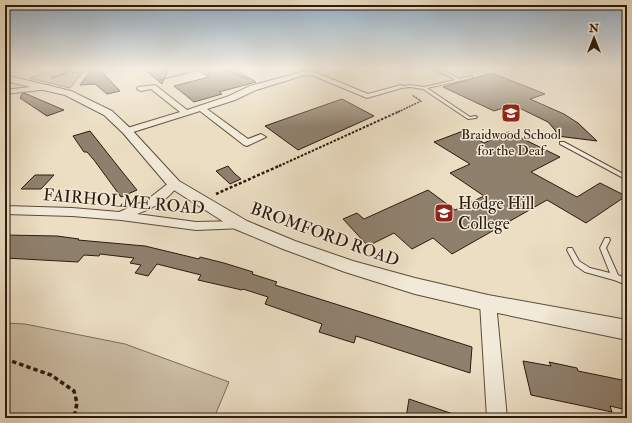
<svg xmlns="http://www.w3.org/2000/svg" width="632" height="423" font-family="'IM FELL Double Pica',serif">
<rect width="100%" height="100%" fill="#ebdec3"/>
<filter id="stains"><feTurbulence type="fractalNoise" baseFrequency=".005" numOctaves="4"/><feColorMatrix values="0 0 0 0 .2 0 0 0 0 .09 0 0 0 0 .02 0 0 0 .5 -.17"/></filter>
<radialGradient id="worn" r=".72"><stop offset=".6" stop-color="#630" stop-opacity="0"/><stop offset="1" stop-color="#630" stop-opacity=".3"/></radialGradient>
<!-- green -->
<g fill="#cbbda4" stroke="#7c6c5a">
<polygon points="60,68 69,68 63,71 82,73 70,88 30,78"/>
<polygon points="5,323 25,324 125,344 229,382 214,418 5,418"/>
</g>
<!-- building -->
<g fill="#8f806d" stroke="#2c1a0f">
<polygon points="86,68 98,68 120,91 107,94 95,84 80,85 89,73 86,69"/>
<polygon points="143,68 169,68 162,84"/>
<polygon points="195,68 233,68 256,82 219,92 222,94 194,102 174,86 209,77"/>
<polygon points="492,73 545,94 530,99 564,114 578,123 597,141 557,136 555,130 548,122 513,105 494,111 443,87"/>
<polygon points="24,93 64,110 47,116 20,98 22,94"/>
<polygon points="342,99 374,116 298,150 265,126"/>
<polygon points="90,131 124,174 137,190 121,197 94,160 87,152 84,152 73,136"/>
<polygon points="463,131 484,143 509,132 560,157 531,172 577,197 600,183 626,196 586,223 547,200 452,254 433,238 412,249 394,233 368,246 343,219 357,213 364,219 428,190 455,210 484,196 450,173 470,164 434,142"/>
<polygon points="228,166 234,173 241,179 230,184 216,171"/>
<polygon points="35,175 54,175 41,189 21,189"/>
<polygon points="5,235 57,236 79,239 78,240 145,246 199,259 200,257 224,263 253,272 252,274 277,282 275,285 472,347 470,373 356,336 354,343 319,332 322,324 265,304 268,297 243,289 242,290 198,280 201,275 157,264 148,276 135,273 141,265 130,263 134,258 100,254 99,256 84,255 78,262 5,258"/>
<polygon points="523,361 551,366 549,362 577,368 578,371 627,381 627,410 610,406 612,412 531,395"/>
<polygon points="409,399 459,416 458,418 406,418"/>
</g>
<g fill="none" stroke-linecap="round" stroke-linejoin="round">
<!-- service casing -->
<g stroke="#5c4b3c" stroke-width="2">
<g id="service">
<path d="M430 68C440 68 451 74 459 79L472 76V78L427 88 470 117 475 116 477 117 476 118 468 119 423 89 410 87 401 88 399 87 410 85 424 87 455 80 451 77Z"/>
<polygon points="560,142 564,142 627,176 627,180 560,144"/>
<polygon points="605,238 609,238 610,240 606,248 618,275 627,279 627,285 614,280 585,272 575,265 567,250 568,248 572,248 579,261 590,268 610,273 600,248"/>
</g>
</g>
<!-- minor casing -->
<g stroke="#5c4b3c" stroke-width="2">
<g id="minor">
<polygon points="76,68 85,68 76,72 72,72 72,70"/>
<polygon points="305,71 317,73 368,94 401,85 405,87 367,98 314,76 305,75 256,90 235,100 207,109 248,139 261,134 266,137 247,146 244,145 200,111 130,133 127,134 123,131 124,129 180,112 151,89 141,91 137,89 138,87 155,85 187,110 229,96 250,86"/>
<polygon points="46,85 49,85 49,89 5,94 5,90"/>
<path d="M174 181 179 184C169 199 154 208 137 214L196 222 241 221 245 222 247 225 245 228 196 230 121 220 72 216 5 214V206L72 208 119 212 147 200 170 182Z"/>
<polygon points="488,296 493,298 496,303 507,418 487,418 480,303 483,298"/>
</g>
</g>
<!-- tertiary casing -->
<g stroke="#5c4b3c" stroke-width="2">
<polygon id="tertiary" points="5,75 71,91 112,111 131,129 179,181 247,221 295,241 353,261 415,278 488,295 627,320 627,340 488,311 415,294 345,272 283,249 235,229 169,187 123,133 104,115 65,95 5,81"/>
</g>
<!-- path-far3 -->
<g stroke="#2c1a0f" stroke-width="1.5" stroke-dasharray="2 1" stroke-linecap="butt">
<polyline points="221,68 247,79"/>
<polyline points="51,78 67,73"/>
<polyline points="160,80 207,68"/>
<polyline points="398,112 421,101 412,95"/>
</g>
<!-- path-far2 -->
<polyline stroke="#2c1a0f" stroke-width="2" stroke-dasharray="2.5 1.5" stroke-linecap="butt" points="279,166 400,111"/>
<!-- path-far1 -->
<polyline stroke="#2c1a0f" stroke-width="2.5" stroke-dasharray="3 2" stroke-linecap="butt" points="216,194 281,165"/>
<!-- path -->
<polyline stroke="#2c1a0f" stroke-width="3.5" stroke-dasharray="4.5 3" stroke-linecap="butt" points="5,359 51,375 74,391 77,403 74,418"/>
<!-- service -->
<use href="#service" fill="#f2ead8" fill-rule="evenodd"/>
<!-- minor -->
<use href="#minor" fill="#f2ead8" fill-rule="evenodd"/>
<!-- tertiary -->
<use href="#tertiary" fill="#f2ead8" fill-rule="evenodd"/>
</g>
<!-- sky -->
<linearGradient id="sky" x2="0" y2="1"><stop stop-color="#8faac1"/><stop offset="0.54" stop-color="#f6f0e4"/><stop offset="1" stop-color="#f6f0e4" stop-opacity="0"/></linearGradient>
<rect width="632" height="127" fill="url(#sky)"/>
<!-- icons -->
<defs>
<g id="school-square" transform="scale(1)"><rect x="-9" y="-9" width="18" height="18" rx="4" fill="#8f2418" stroke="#f2ead8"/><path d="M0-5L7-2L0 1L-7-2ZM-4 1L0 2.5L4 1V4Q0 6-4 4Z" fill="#fff"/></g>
</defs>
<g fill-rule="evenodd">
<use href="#school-square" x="511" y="113"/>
<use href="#school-square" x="444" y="213"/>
</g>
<g text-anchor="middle" stroke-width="3" stroke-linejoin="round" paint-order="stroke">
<!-- far-poi labels -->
<g font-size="14" fill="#2c1a0f" stroke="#f2ead8">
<text x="511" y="139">Braidwood School<tspan x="511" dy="16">for the Deaf</tspan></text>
</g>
<!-- street labels -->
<g font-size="17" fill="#2c1a0f" stroke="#f2ead8">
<text transform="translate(124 201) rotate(5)" y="6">FAIRHOLME ROAD</text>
<text transform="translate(325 234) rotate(20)" y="6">BROMFORD ROAD</text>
</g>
<!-- poi labels -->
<g font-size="17" fill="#2c1a0f" stroke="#f2ead8" text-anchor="start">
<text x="458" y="209">Hodge Hill<tspan x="458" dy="20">College</tspan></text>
</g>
</g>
<!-- margin -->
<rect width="632" height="423" fill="none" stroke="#ebdec3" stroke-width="20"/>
<rect x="6" y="6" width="620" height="411" fill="none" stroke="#2c1a0f" stroke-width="2"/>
<rect x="10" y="10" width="612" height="403" fill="none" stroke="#2c1a0f"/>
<!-- north arrow -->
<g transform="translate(594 38)" stroke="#f2ead8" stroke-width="3" paint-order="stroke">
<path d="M0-3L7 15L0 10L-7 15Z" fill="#2c1a0f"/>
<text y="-6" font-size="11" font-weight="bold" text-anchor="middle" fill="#2c1a0f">N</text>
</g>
<rect width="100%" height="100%" filter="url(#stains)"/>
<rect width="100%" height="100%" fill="url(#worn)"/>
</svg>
